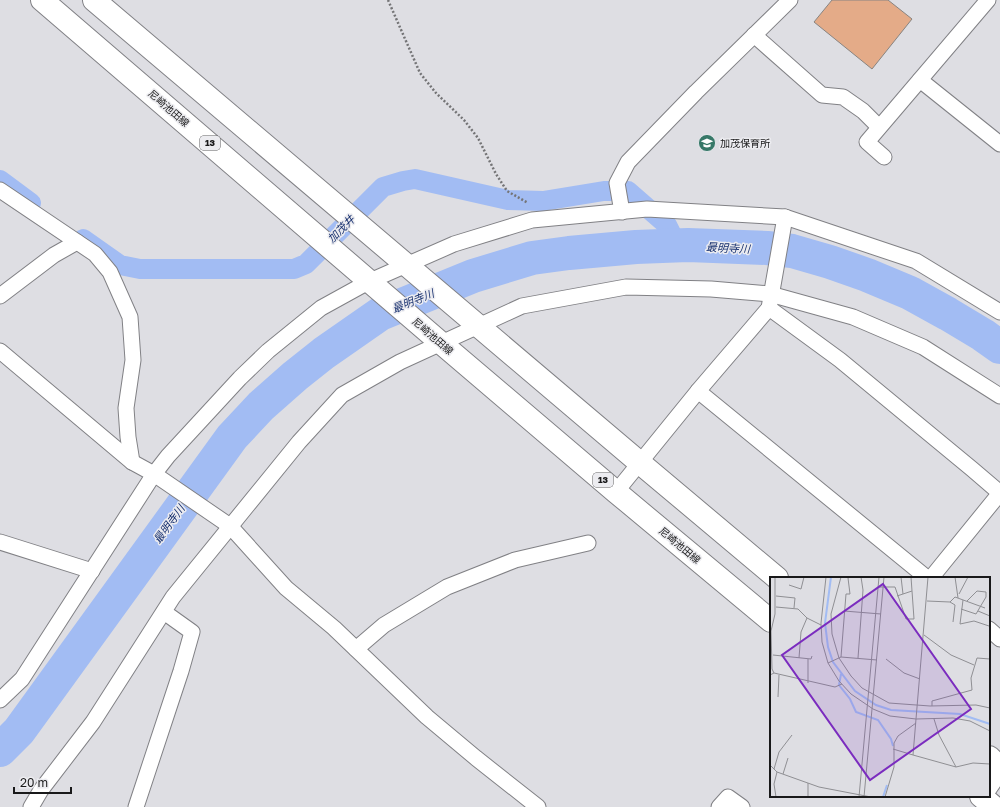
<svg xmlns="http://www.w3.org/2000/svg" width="1000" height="807" font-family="'Golos Text','Noto Sans JP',sans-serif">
<rect width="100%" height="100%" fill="#dedee3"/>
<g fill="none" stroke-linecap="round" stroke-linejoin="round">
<!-- canal -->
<g stroke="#a2bcf3" stroke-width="20">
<polyline points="0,180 31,203"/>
<polyline points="83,239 120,265 140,269 294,269 306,264 383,187 403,181 415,179 508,200 543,201 604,191 628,191 667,225 677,245"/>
</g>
<!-- river -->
<polyline stroke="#a2bcf3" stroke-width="34" points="0,750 19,731 232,437 261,406 295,376 324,353 380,314 473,276 532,258 569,253 636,247 688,245 767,248 792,251 830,262 867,275 910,293 948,314 983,335 1000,347"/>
</g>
<!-- building -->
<polygon fill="#e4ab88" stroke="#888481" points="832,0 888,0 912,19 872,69 814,22"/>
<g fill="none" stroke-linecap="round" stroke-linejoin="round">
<!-- minor casing -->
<g stroke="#818185" stroke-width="17">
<g id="minor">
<polyline points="754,35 822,95 843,97 863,111 879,127"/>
<polyline points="920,80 1000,144"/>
<polyline points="884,157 867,142 988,0"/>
<polyline points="0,190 95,254 110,272 130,317 133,360 126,408 128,437 132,462"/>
<polyline points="622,212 617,183 628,162 696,92 790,0"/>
<polyline points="0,296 54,255 77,242"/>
<polyline points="769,308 840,360 972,469 1000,493"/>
<polyline points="0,351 132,462 154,474 22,679 0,700"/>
<polyline points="698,391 927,578"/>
<polyline points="616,492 698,391 769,308 785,217"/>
<polyline points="0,542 92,571"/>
<polyline points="931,578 1000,493"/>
<polyline points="989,629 1000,639"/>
<polyline points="356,649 384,625 447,587 515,560 588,543"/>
<polyline points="989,789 1000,773"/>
<polyline points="31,807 41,790 93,722 173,597 299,442 342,395 400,362 522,306 626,287 711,289 770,294 853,317 923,347 1000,396"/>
<polyline points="136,807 181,671 192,632 164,612"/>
<polyline points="538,807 476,758 427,717 334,628 286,588 230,526 154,474 168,456 240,378 268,351 321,308 370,281 454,244 532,220 647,209 785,217 916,261 1000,312"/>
<polyline points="719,807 728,797 742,807"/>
</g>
</g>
<!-- primary casing -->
<g stroke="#818185" stroke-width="24">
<g id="primary">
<polyline points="42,0 441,343 616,492 771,621"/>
<polyline points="94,0 640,463 777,578"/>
<polyline points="989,757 1000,767"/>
<polyline points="981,796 994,807"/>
</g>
</g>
<!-- path -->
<polyline stroke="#747476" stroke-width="2.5" stroke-dasharray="2 2" stroke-linecap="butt" points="388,0 420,73 436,93 464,120 478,138 496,174 507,191 528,203"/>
<!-- minor -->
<use href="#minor" stroke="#fff" stroke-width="15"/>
<!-- primary -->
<use href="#primary" stroke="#fff" stroke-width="22"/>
</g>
<!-- icons -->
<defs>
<g id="school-disc" transform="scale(0.9)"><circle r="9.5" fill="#377868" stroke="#ececf0"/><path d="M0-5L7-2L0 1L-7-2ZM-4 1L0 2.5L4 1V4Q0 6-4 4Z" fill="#fff"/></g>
</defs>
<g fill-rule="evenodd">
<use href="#school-disc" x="707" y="143"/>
</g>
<g text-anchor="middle" stroke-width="3" stroke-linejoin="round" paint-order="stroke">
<!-- shield labels -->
<g fill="#ececf0" stroke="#58585a" stroke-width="1">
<rect x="200" y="136" width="20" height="14" rx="3"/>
<rect x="593" y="473" width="20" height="14" rx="3"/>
</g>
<g font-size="9" font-weight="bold" fill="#19191a">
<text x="210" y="146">13</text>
<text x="603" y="483">13</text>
</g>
<!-- street labels -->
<g font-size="10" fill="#19191a" stroke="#ececf0">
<text transform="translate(169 108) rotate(41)" y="4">尼崎池田線</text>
<text transform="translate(433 336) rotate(41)" y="4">尼崎池田線</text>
<text transform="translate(680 545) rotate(40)" y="4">尼崎池田線</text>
</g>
<!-- poi labels -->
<g font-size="10" fill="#19191a" stroke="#ececf0" text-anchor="start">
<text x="720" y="147">加茂保育所</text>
</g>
<!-- water labels -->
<g font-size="11" font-style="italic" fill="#193270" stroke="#ececf0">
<text transform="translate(341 229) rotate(-45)" y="4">加茂井</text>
<text transform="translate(728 248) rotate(3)" y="4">最明寺川</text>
<text transform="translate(413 301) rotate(-22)" y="4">最明寺川</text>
<text transform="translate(169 524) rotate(-54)" y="4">最明寺川</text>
</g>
</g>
<!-- overview -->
<g transform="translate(770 577)">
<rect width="220" height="220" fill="#dedee3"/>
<path fill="none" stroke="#a2bcf3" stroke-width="2" d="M61 0 55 46 58 70 63 85 85 114 106 128 121 133 190 137 220 147M71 97 69 108 80 122 86 135 108 143 121 162 123 169M113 220 117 208"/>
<path fill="none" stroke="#8f8f93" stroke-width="1" d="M56 0 51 46 52 65 58 86 69 104 81 117 103 132 120 139 146 142 158 0M71 0 61 37 62 57 69 81 81 99 92 111 119 126 160 129 206 128 220 131M131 0 133 17M185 0 188 21M19 8 31 12 34 0M108 10H125L136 42H144L141 0M189 17 198 0M6 19 25 21 24 31M127 19 142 14M193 23 190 47 204 44 219 49M157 24 180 25 185 20 215 31M180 25 185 28 183 45M6 30 28 32 37 41 51 48M191 32 206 37 216 20V15L207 14 197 24M74 34 111 37M208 34 220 39M154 58 181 78 204 88M3 78 41 82 42 79M71 80 76 17H80L78 1 80 0M29 81 31 55 37 41M88 81 93 13 91 0M116 82 134 96 150 102M58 86 71 80 107 83M4 96 2 92 1 54 5 37V0M0 98 4 96 65 110 72 107M38 106V82M8 120 9 98M162 129V124L202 113 201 101 207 81 220 82M164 142 169 158 186 190M220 154 200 144 183 141 146 142 143 178 186 190 203 186 220 187M123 172 143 178M0 188 7 195 49 210 101 220M4 192 9 175 22 158M13 197 18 181M6 220 4 207 7 195M38 220V206M89 220 109 0M94 220 114 0M115 220 124 190V166L128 159 146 146"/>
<path fill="#7b2cbf" fill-opacity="0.15" stroke="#7b2cbf" stroke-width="2" d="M113 7 201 132 100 203 12 78Z"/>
<rect width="220" height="220" fill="none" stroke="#19191a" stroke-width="2"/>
</g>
<!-- scale -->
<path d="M14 787v6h57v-6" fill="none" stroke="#19191a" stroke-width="2"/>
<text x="20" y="787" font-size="12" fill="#19191a" stroke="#ececf0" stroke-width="3" paint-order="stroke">20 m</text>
</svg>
